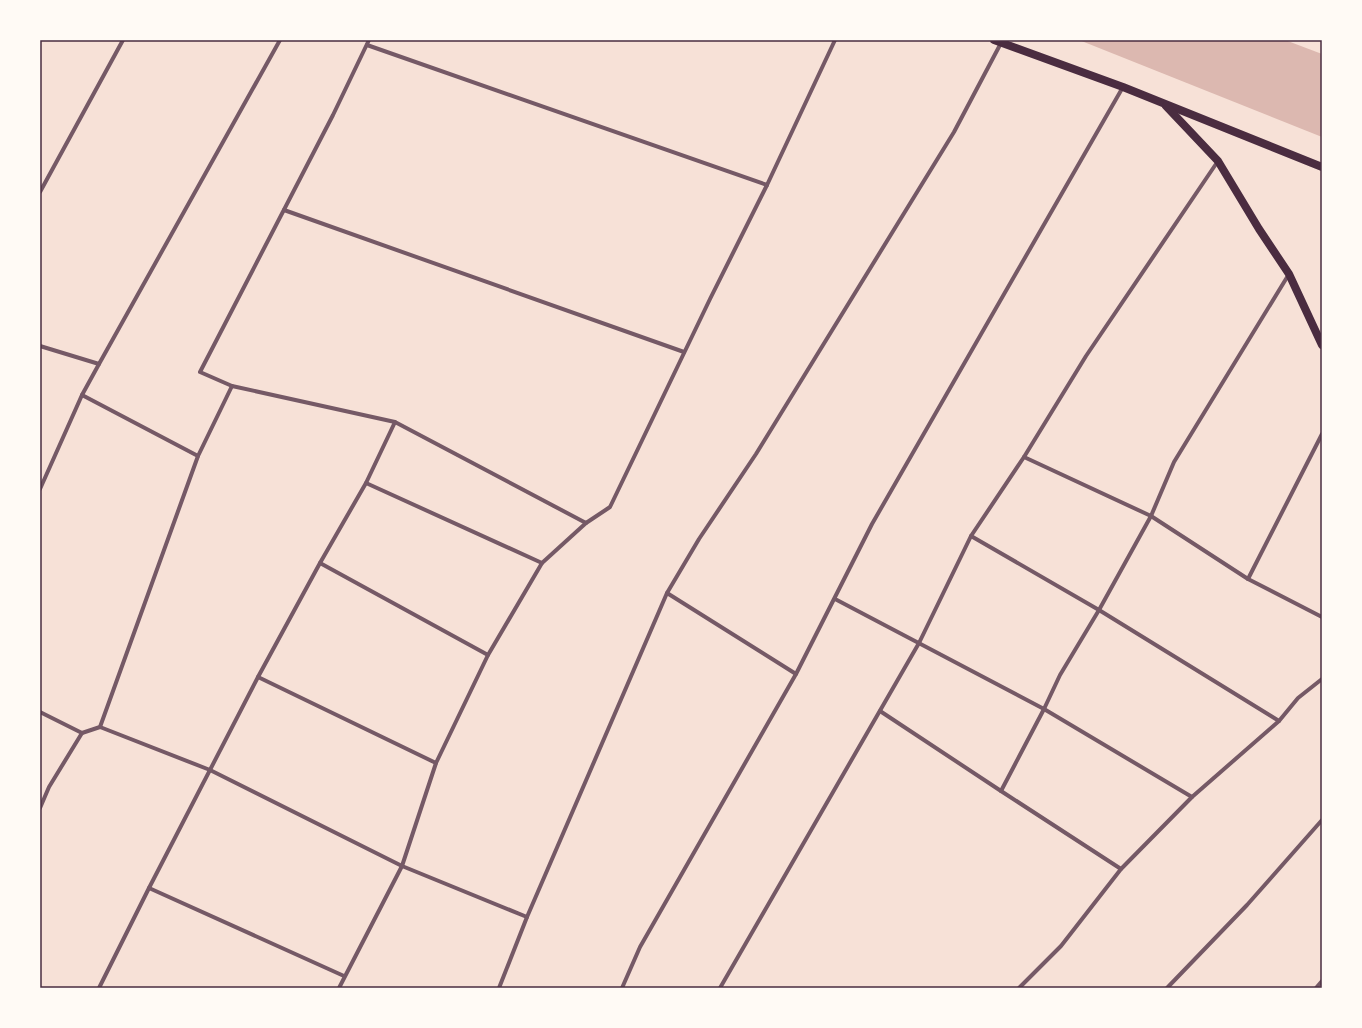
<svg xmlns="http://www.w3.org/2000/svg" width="1362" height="1028" font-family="'PT Sans',sans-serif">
<rect width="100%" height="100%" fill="#f7e1d7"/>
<!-- water -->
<polygon fill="#dcb8b0" points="1079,40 1285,40 1322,54 1322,137"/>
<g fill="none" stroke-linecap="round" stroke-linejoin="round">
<!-- minor -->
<g stroke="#755966" stroke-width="4">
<polyline points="369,40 333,115 200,372 232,386 395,422 586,523 610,507 710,299 767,185 835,40"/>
<polyline points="367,45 767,185"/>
<polyline points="40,192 123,40"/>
<polyline points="284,210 684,352"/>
<polyline points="40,346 99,364 280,40"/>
<polyline points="82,395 198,456"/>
<polyline points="1024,457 1151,516 1248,579 1322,617"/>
<polyline points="366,483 542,563"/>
<polyline points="40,489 82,395 99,364"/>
<polyline points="971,536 1099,610 1279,721"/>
<polyline points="320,563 488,655"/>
<polyline points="1248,579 1322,434"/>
<polyline points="667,593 796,674"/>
<polyline points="835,599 1044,709 1192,797"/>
<polyline points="258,677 436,763"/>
<polyline points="880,711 1001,791 1121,869"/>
<polyline points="40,712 82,733"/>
<polyline points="100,727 210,770 402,866 527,917"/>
<polyline points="1001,791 1044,709 1060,675 1099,610 1151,516 1174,462 1289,274"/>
<polyline points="40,808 49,787 82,733 100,727 198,456 232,386"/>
<polyline points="149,888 344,976"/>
<polyline points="99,988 149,888 258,677 320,563 366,483 395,422"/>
<polyline points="339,988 402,866 436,763 488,655 542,563 586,523"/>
<polyline points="499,988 527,917 667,593 699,539 756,454 954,132 1001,43"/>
<polyline points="622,988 640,947 796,674 872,524 1123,87"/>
<polyline points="720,988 919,643 971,536 1024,457 1086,356 1218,161"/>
<polyline points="1019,988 1061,946 1121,869 1192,797 1279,721 1298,698 1322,679"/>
<polyline points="1167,988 1247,905 1322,820"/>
<polyline points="1316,988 1322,981"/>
</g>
<!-- secondary -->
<g stroke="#4a2c40" stroke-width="8">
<polyline points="994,40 1123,87 1322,167"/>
<polyline points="1166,106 1218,161 1259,229 1289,274 1322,345"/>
</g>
</g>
<!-- border -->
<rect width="1362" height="1028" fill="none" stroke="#fffaf5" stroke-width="82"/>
<rect x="41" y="41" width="1280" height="946" fill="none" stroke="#4a2c40" stroke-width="1.5"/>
</svg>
